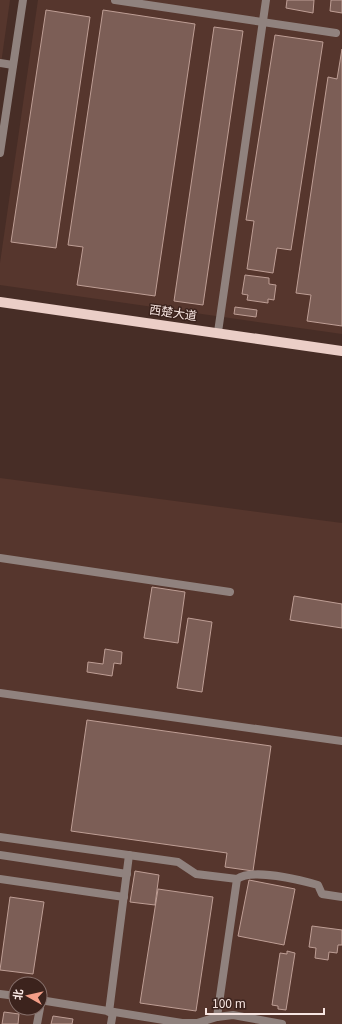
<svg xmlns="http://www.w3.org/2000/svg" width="342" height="1024" font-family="Georgia,'Noto Sans SC',serif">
<rect width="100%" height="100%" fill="#472d26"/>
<!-- built -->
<g fill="#56362d" fill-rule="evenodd">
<polygon points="0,0 10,0 0,71"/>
<polygon points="38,0 342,0 342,334 0,285 0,263"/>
<path d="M0 478 342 523V1024H0ZM16 984H40V1008H16Z"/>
</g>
<!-- building -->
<g fill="#7c5e56" stroke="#be9e95">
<polygon points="287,0 314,0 313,13 286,8"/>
<polygon points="331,0 342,0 342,13 330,11"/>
<polygon points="46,10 90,17 56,248 11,242"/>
<polygon points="103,10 195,24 155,296 77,285 83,247 68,245"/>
<polygon points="214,27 243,31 203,305 174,301"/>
<polygon points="275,35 323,42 291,250 277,248 273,273 247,269 254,221 246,220"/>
<polygon points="342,49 342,326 307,321 311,295 296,293 328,77 337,79"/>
<polygon points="245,275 269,278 269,284 276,285 274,300 268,299 268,303 247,300 248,295 242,294"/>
<polygon points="235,307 257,310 256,317 234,314"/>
<polygon points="152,587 185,592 178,643 144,638"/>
<polygon points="294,596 342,604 342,628 290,620"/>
<polygon points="188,618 212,622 202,692 177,688"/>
<polygon points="105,649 122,652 121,664 114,663 112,676 87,672 88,662 103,664"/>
<polygon points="87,720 271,746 253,871 225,867 227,853 71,831"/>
<polygon points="135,871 159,875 155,905 130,902"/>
<polygon points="249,880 295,889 284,945 238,936"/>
<polygon points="158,889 213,897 196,1011 140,1003"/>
<polygon points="10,897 44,902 33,974 0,970"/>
<polygon points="312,926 342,930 342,945 338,945 337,953 329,952 328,960 315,958 316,948 309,947"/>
<polygon points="287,951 295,953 286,1010 278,1009 278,1006 272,1005 280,953 287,954"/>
<polygon points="4,1012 19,1014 18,1024 2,1024"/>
<polygon points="53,1016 73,1019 72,1024 51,1024"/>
</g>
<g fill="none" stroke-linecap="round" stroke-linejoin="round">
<!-- minor -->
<g stroke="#90827e" stroke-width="8">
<polyline points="115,0 336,33"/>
<polyline points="0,63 13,65"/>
<polyline points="0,153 23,0"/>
<polyline points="218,332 266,0"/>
<polyline points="0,558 230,592"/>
<polyline points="0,693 342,741"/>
<polyline points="0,837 178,862 196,874 237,879"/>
<polyline points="0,855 127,874"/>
<polyline points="0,879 124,897"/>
<polyline points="0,994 16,996"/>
<polyline points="40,1000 182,1023 197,1023 217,1017 233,1015 282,1024"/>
<polyline points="109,1012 129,855"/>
<path d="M217 1017 237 879C252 868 300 880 318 885L322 894 342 897"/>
<polyline points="37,1024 40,1008"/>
<polyline points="111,1024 113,1012"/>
</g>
<!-- major -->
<polyline stroke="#ebcec7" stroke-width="10" points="0,302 342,351"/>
</g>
<g text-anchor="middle" stroke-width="3" stroke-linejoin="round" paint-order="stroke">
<!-- street labels -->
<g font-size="12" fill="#f8e6e2" stroke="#3c231d">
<text transform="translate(173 313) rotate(8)" y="4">西楚大道</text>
</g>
</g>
<!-- north arrow -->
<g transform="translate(28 996) rotate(278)"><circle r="19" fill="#3c231d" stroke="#87716c"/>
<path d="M0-3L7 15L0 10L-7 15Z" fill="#f49e88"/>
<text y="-6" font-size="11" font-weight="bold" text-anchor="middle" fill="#f8e6e2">北</text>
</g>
<!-- scale -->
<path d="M206 1008v6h118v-6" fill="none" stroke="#f8e6e2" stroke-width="2"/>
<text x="212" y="1008" font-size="12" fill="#f8e6e2" stroke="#3c231d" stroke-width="3" paint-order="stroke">100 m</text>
</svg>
